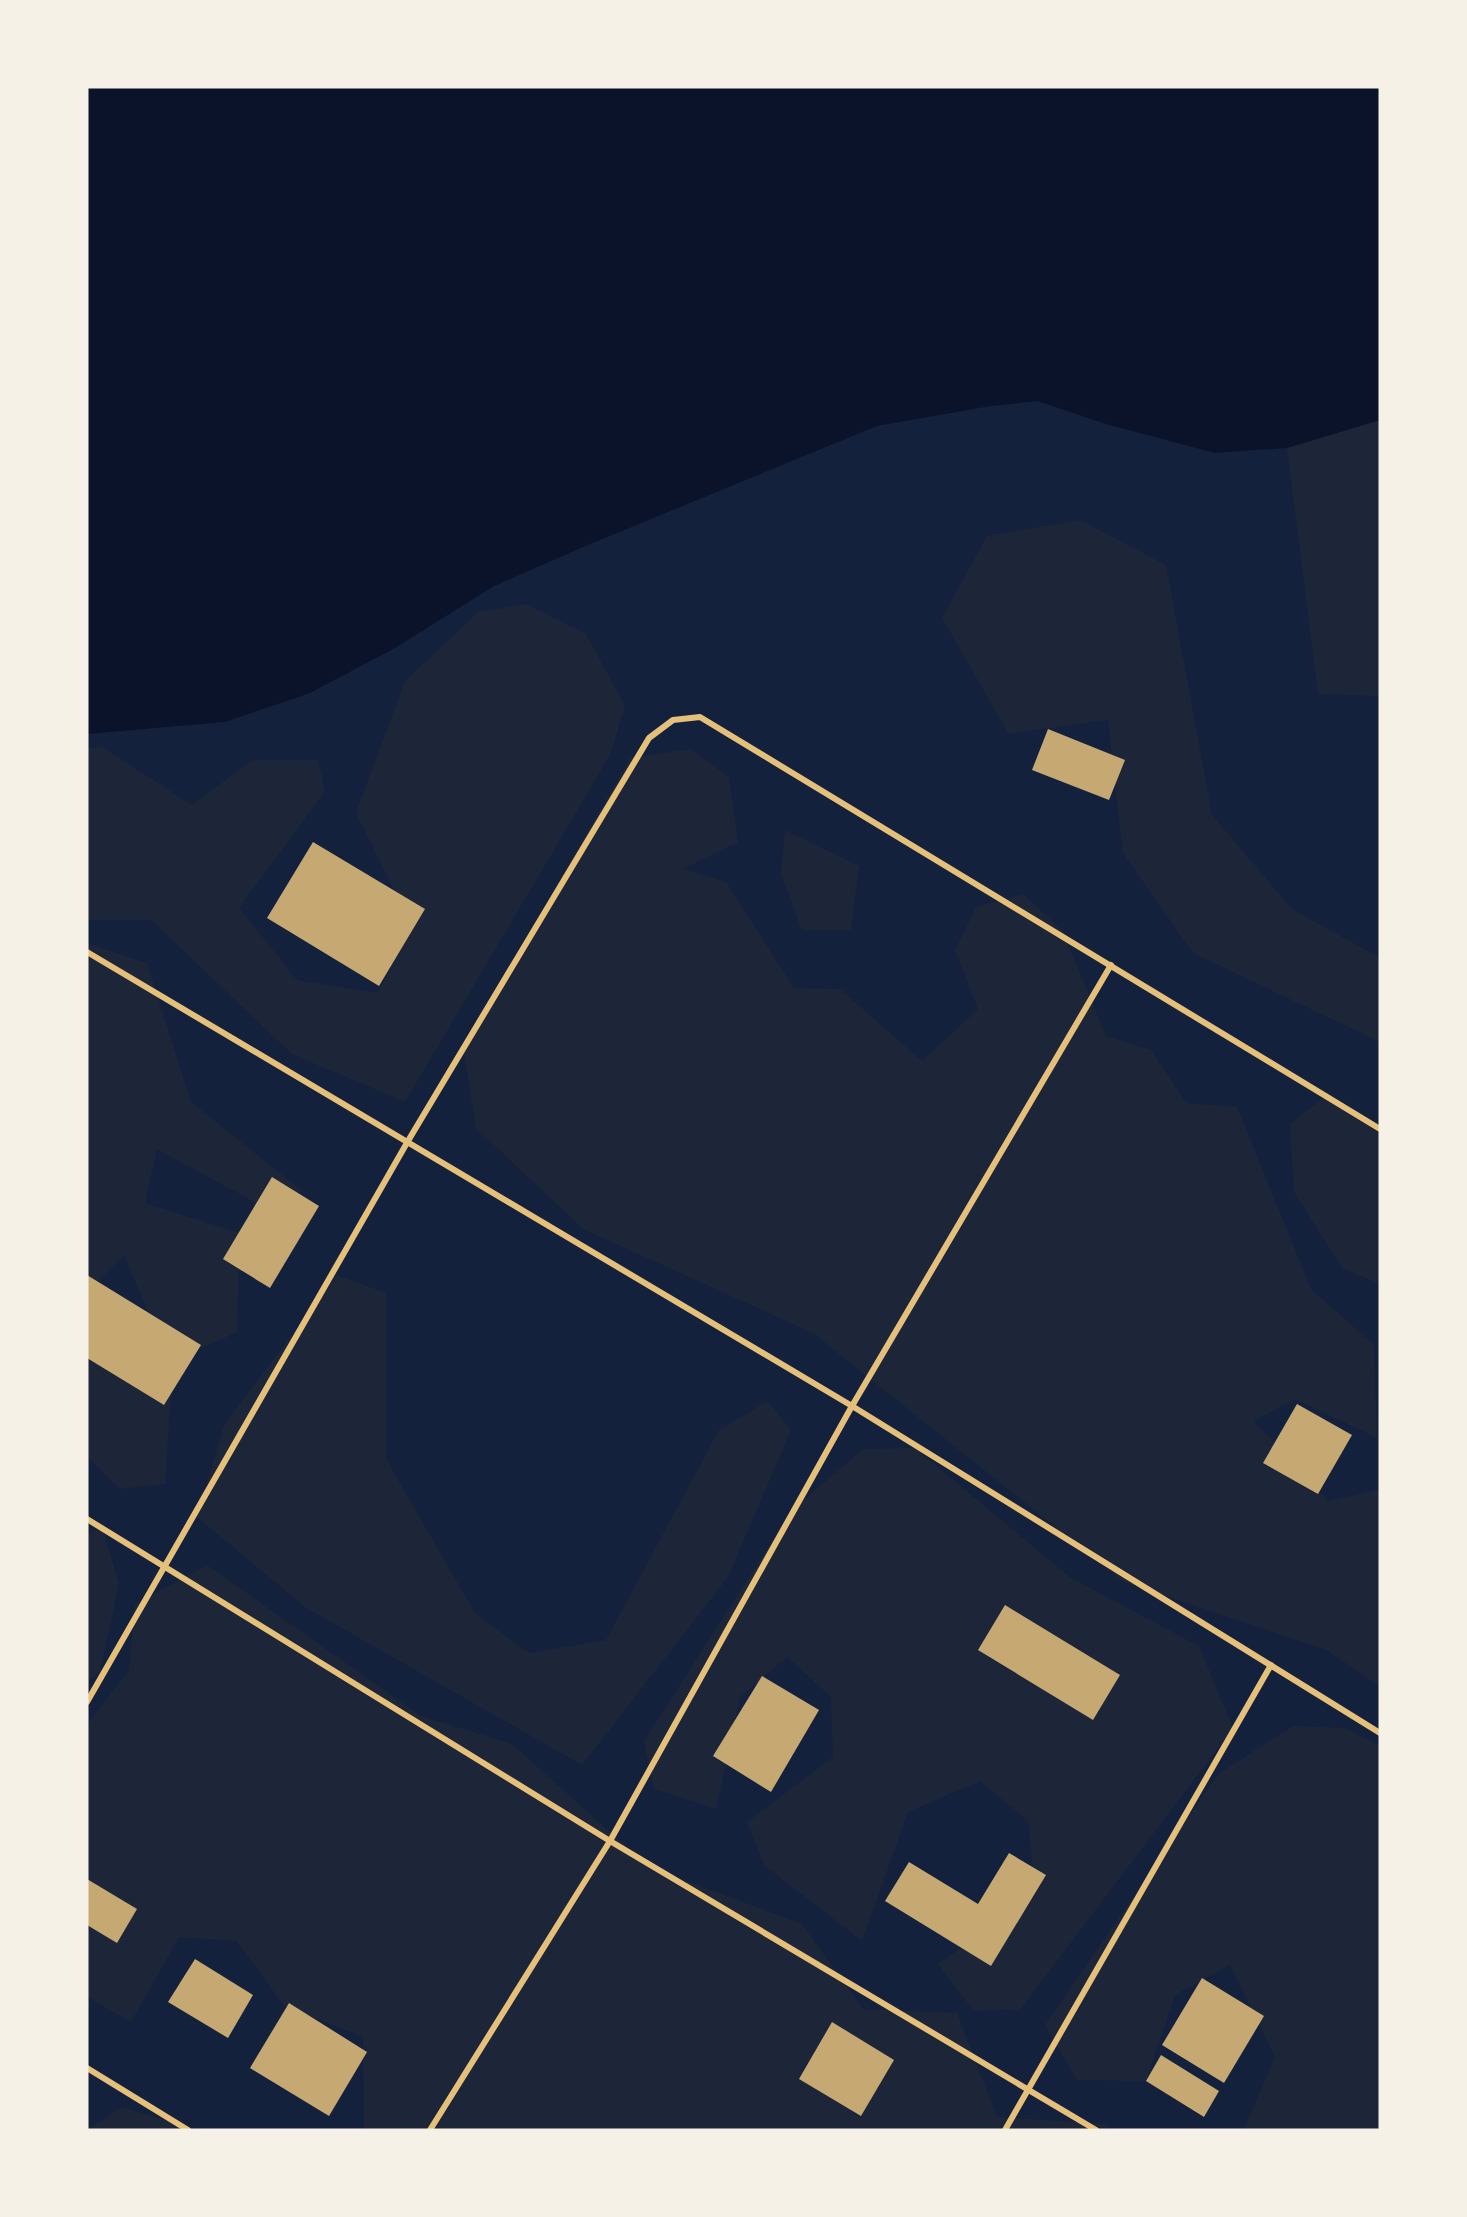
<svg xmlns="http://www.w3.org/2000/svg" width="1467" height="2217" font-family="Merriweather,serif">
<rect width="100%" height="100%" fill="#14213d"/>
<!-- green -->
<g fill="#1d2539">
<polygon points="1380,420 1380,696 1318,694 1287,448"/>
<polygon points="1080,520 1166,565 1212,815 1293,910 1379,957 1380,1042 1193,953 1123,853 1108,720 1009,734 942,618 987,536"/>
<polygon points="526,604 586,634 625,706 610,755 405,1102 292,1054 151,920 87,920 87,748 102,747 192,805 253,760 318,760 325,791 239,908 297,980 377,993 413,928 356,813 405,681 478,612"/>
<polygon points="691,749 729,777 738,842 683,869 726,882 794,988 840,989 922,1061 978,1009 955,950 976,907 1023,894 1062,930 1106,1036 1151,1050 1186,1103 1237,1107 1311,1289 1374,1345 1377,1438 1295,1399 1254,1421 1328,1501 1380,1489 1380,1687 1327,1650 1124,1582 813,1333 583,1229 476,1128 463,1048 630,758"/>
<polygon points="785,830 859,866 851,930 802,930 781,874"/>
<polygon points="87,943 147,963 191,1102 302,1191 264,1207 157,1149 145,1203 240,1233 237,1332 169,1363 124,1255 87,1292"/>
<polygon points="1327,1095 1380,1134 1380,1284 1342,1268 1294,1192 1290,1124"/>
<polygon points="337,1275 386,1293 386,1459 475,1613 529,1653 606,1640 719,1430 768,1401 791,1430 728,1577 582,1765 305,1607 197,1517 224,1425"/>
<polygon points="87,1352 172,1375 165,1484 120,1489 87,1456"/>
<polygon points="915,1448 1071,1578 1199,1646 1233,1728 1020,2010 974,2011 938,1964 1036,1896 1028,1821 980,1781 908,1812 862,1941 764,1865 747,1822 833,1757 831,1697 787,1657 740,1697 716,1809 654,1789 644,1741 792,1510 863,1449"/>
<polygon points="102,1527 119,1583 100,1672 87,1682 87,1535"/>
<polygon points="207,1565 421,1716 512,1744 649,1867 802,1924 863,2009 957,2013 997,2117 1106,2124 1111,2130 364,2130 363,2037 284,2006 237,1941 179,1937 131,2022 87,1997 87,1724 129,1671 135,1604"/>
<polygon points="1293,1726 1344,1728 1380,1746 1380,2130 1244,2130 1275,2057 1230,1965 1175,1995 1146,2081 1077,2080 1045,2025 1218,1774"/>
<polygon points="122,2107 198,2130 87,2130"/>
</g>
<!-- water -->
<polygon fill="#0b132b" points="87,87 1380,87 1380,420 1287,448 1215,453 1102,423 1038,401 991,406 877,426 588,545 494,586 395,648 310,693 225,722 87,734"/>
<!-- building -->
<g fill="#c6a872">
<polygon points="1048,729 1125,760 1109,800 1032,770"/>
<polygon points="313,842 425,909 379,986 267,918"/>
<polygon points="272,1177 319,1206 270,1288 223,1259"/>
<polygon points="87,1275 201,1345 164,1405 87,1358"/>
<polygon points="1297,1404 1352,1435 1318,1494 1263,1463"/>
<polygon points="1005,1605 1120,1675 1093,1720 978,1650"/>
<polygon points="762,1676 819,1710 771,1792 713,1756"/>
<polygon points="1009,1853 1046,1875 991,1966 885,1901 909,1862 978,1904"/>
<polygon points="87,1879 137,1909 117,1943 87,1925"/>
<polygon points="195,1959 253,1995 228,2038 168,2002"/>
<polygon points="1202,1978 1264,2016 1224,2083 1162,2045"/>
<polygon points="289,2003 367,2052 329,2116 250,2068"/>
<polygon points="832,2022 894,2060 861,2116 799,2079"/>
<polygon points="1161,2055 1219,2091 1204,2117 1146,2081"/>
</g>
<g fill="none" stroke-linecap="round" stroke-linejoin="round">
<!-- minor -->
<g stroke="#e5c07b" stroke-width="6">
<polyline points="87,952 852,1406 1380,1733"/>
<polyline points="87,1519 610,1841 1096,2130"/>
<polyline points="87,1702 408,1141 649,738 673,720 700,717 1380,1129"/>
<polyline points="87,2068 188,2130"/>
<polyline points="430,2130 610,1841 852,1406 1111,965"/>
<polyline points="1005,2130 1271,1665"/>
</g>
</g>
<!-- border -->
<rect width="1467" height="2217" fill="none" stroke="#f6f1e7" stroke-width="177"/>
</svg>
